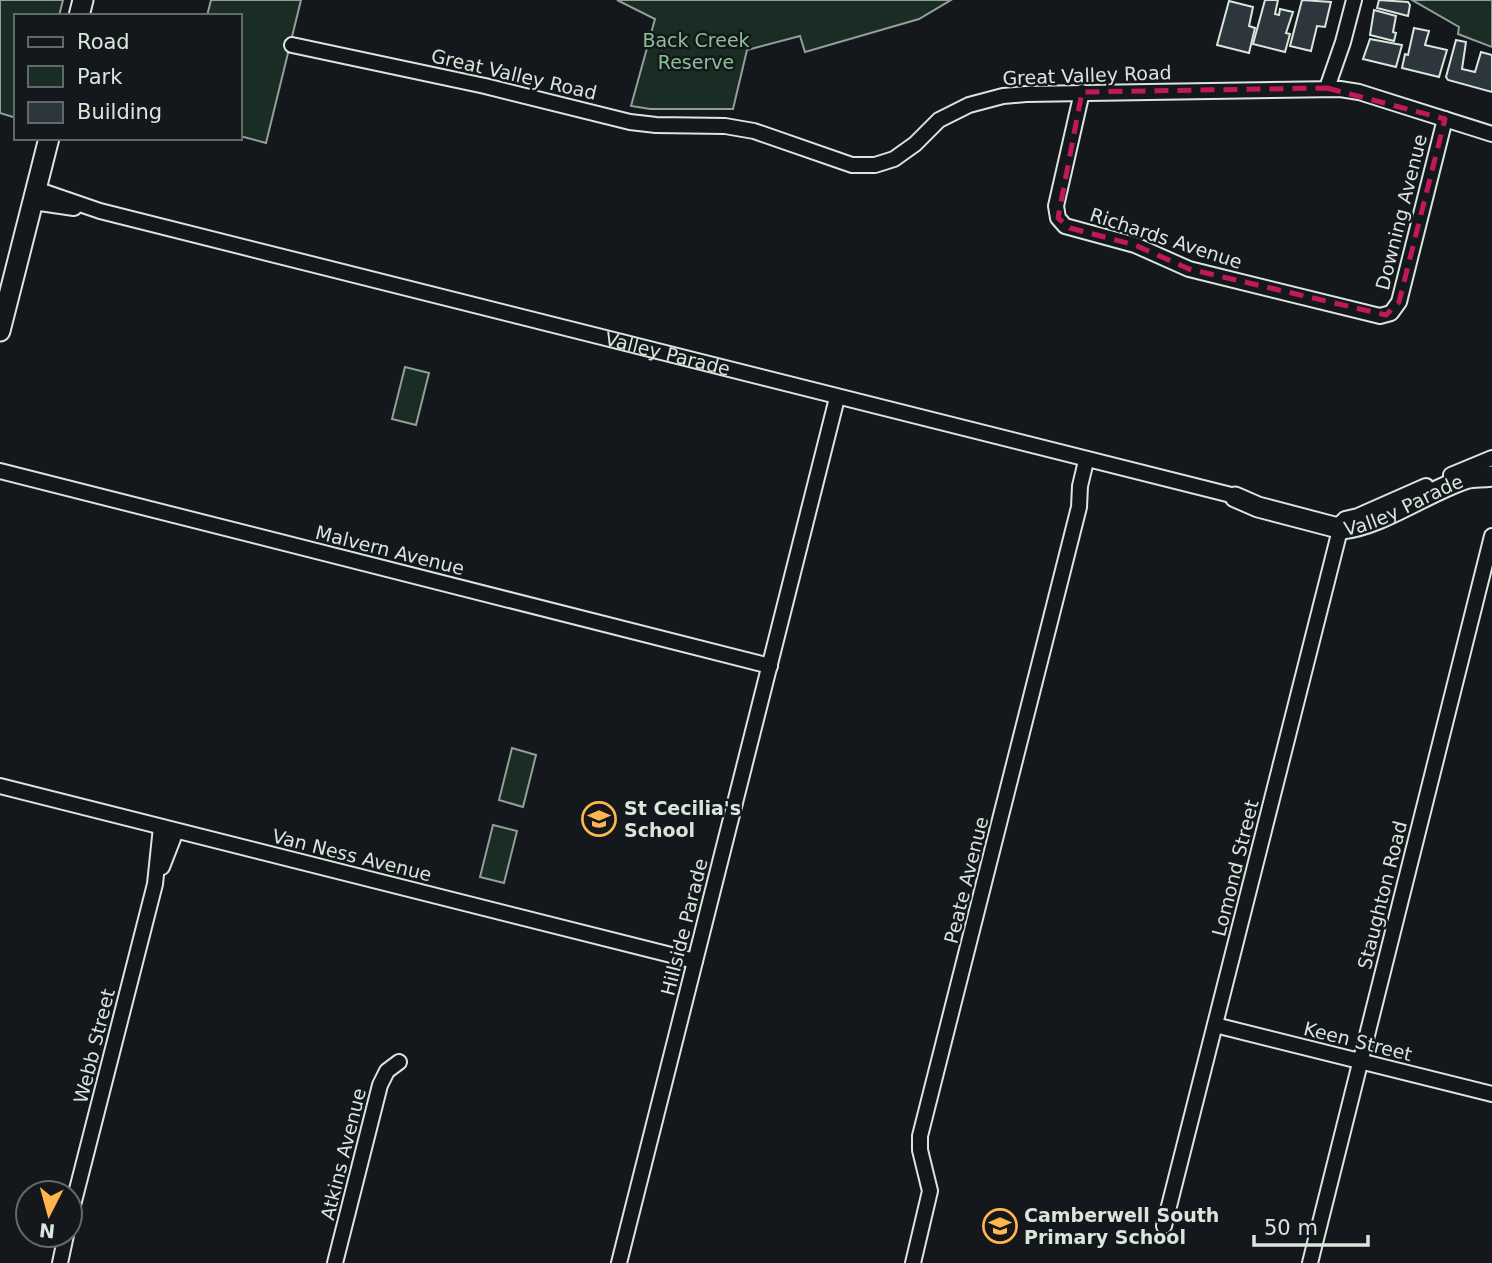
<svg xmlns="http://www.w3.org/2000/svg" width="1492" height="1263" font-family="'DejaVu Sans',sans-serif">
<rect width="100%" height="100%" fill="#14181c"/>
<!-- green -->
<g fill="#1a2d24" stroke="#939e99" stroke-width="2">
<polygon points="0,0 63,0 59,16 16,16 16,118 0,113"/>
<polygon points="211,0 301,0 266,143 240,136 240,16 207,16"/>
<polygon points="617,0 951,0 919,19 805,52 800,36 747,50 733,109 650,109 631,106 655,19"/>
<polygon points="1412,0 1492,0 1492,47 1458,34 1459,27"/>
<polygon points="405,367 429,373 416,425 392,419"/>
<polygon points="512,748 536,755 523,807 499,800"/>
<polygon points="493,825 517,831 504,883 480,877"/>
</g>
<!-- building -->
<g fill="#2c363c" stroke="#d8e6dc" stroke-width="2">
<polygon points="1265,0 1278,0 1275,14 1279,15 1280,9 1293,12 1286,33 1290,34 1285,52 1253,44"/>
<polygon points="1302,0 1331,2 1325,27 1317,26 1311,51 1290,46"/>
<polygon points="1379,0 1408,2 1410,5 1408,16 1377,8"/>
<polygon points="1229,1 1253,7 1249,26 1255,28 1249,53 1217,45"/>
<polygon points="1374,10 1396,16 1393,32 1396,33 1394,41 1370,35"/>
<polygon points="1414,28 1429,31 1425,45 1447,50 1439,77 1402,68 1405,54 1408,55"/>
<polygon points="1370,39 1402,45 1396,67 1363,59"/>
<polygon points="1456,40 1466,42 1462,69 1475,72 1481,52 1492,55 1492,92 1448,80 1446,77"/>
</g>
<g fill="none" stroke-linecap="round" stroke-linejoin="round">
<!-- street casing -->
<g stroke="#d8e6dc" stroke-width="18">
<g id="street">
<polyline points="292,45 485,86 630,122 656,125 725,126 754,131 852,165 875,165 894,159 915,144 939,120 969,105 1003,96 1026,94 1340,89 1359,92 1492,134"/>
<polyline points="1327,88 1343,42 1354,0"/>
<polyline points="1082,92 1056,206 1058,218 1065,226 1135,245 1189,269 1380,316 1391,313 1399,302 1445,119"/>
<path id="s1" d="M36 189 100 211 1243 498"/>
<polyline points="33,202 74,208"/>
<polyline points="0,471 770,666"/>
<polyline points="1451,475 1492,458"/>
<polyline points="1345,519 1358,516 1426,486"/>
<polyline points="0,786 695,961"/>
<polyline points="162,867 176,831"/>
<polyline points="1215,1025 1492,1094"/>
<polyline points="70,1217 155,884 161,827"/>
<polyline points="1164,1226 1342,522"/>
<polyline points="60,1263 66,1235"/>
<polyline points="335,1263 380,1085 387,1071 399,1062"/>
<polyline points="619,1263 837,398"/>
<polyline points="913,1263 930,1191 920,1150 920,1136 1079,507 1080,486 1086,461"/>
<polyline points="1310,1263 1492,536"/>
</g>
</g>
<!-- secondary casing -->
<g stroke="#d8e6dc" stroke-width="23">
<g id="secondary">
<polyline points="79,16 83,0"/>
<polyline points="0,331 49,138"/>
<path id="s2" d="M1235 497 1258 507 1342 529C1381 525 1426 492 1465 479 1474 476 1483 478 1492 476"/>
</g>
</g>
<!-- street -->
<use href="#street" stroke="#14181c" stroke-width="14"/>
<!-- secondary -->
<use href="#secondary" stroke="#14181c" stroke-width="19"/>
</g>
<!-- marked area -->
<path fill="none" stroke="#c2185b" stroke-width="5" stroke-dasharray="14 9" stroke-linejoin="round" d="M1327 88 1445 119 1399 302 1386 315 1189 269 1135 245 1070 228 1058 218 1082 92Z"/>
<!-- icons -->
<defs>
<g id="school-ring" transform="scale(1.75)"><circle r="9.5" fill="#14181c" stroke="#ffb74d" stroke-width="1.5"/><path d="M0-5L7-2L0 1L-7-2ZM-4 1L0 2.5L4 1V4Q0 6-4 4Z" fill="#ffb74d"/></g>
</defs>
<g fill-rule="evenodd">
<use href="#school-ring" x="599" y="819"/>
<use href="#school-ring" x="1000" y="1226"/>
</g>
<g text-anchor="middle" stroke-width="5" stroke-linejoin="round" paint-order="stroke">
<!-- park labels -->
<g font-size="19" fill="#8ac095" stroke="#14181c">
<text x="696" y="47">Back Creek<tspan x="696" dy="22">Reserve</tspan></text>
</g>
<!-- street labels -->
<g font-size="19" fill="#d8e6dc" stroke="#14181c">
<text transform="translate(514 74) rotate(13)" y="7">Great Valley Road</text>
<text transform="translate(1087 75) rotate(-2)" y="7">Great Valley Road</text>
<text transform="translate(1401 212) rotate(-76)" y="7">Downing Avenue</text>
<text transform="translate(1166 238) rotate(18)" y="7">Richards Avenue</text>
<text dy="7" stroke="none"><textPath href="#s1" startOffset="653">Valley Parade</textPath></text>
<text dy="7" stroke="none"><textPath href="#s2" startOffset="178">Valley Parade</textPath></text>
<text transform="translate(390 550) rotate(14)" y="7">Malvern Avenue</text>
<text transform="translate(352 855) rotate(14)" y="7">Van Ness Avenue</text>
<text transform="translate(1235 868) rotate(-76)" y="7">Lomond Street</text>
<text transform="translate(966 880) rotate(-76)" y="7">Peate Avenue</text>
<text transform="translate(1382 895) rotate(-76)" y="7">Staughton Road</text>
<text transform="translate(684 927) rotate(-76)" y="7">Hillside Parade</text>
<text transform="translate(1358 1041) rotate(14)" y="7">Keen Street</text>
<text transform="translate(94 1046) rotate(-76)" y="7">Webb Street</text>
<text transform="translate(343 1154) rotate(-76)" y="7">Atkins Avenue</text>
</g>
<!-- poi labels -->
<g font-size="19" font-weight="bold" fill="#d8e6dc" stroke="#14181c" text-anchor="start">
<text x="624" y="815">St Cecilia's<tspan x="624" dy="22">School</tspan></text>
<text x="1024" y="1222">Camberwell South<tspan x="1024" dy="22">Primary School</tspan></text>
</g>
</g>
<!-- legend -->
<rect x="14" y="14" width="228" height="126" fill="#14181c" stroke="#626a69" stroke-width="2"/>
<rect x="28" y="37" width="35" height="10" fill="#14181c" stroke="#626a69" stroke-width="2"/>
<text x="77" y="49" font-size="21" fill="#d8e6dc">Road</text>
<rect x="28" y="66" width="35" height="21" fill="#1a2d24" stroke="#626a69" stroke-width="2"/>
<text x="77" y="84" font-size="21" fill="#d8e6dc">Park</text>
<rect x="28" y="102" width="35" height="21" fill="#2c363c" stroke="#626a69" stroke-width="2"/>
<text x="77" y="119" font-size="21" fill="#d8e6dc">Building</text>
<!-- north arrow -->
<g transform="translate(49 1214) rotate(186)"><circle r="33" fill="#14181c" stroke="#626a69" stroke-width="2"/>
<path d="M0-5L12 26L0 18L-12 26Z" fill="#ffb74d"/>
<text y="-10" font-size="19" font-weight="bold" text-anchor="middle" fill="#d8e6dc">N</text>
</g>
<!-- scale -->
<path d="M1254 1235v10h114v-10" fill="none" stroke="#d8e6dc" stroke-width="3.5"/>
<text x="1264" y="1235" font-size="21" fill="#d8e6dc" stroke="#14181c" stroke-width="5" paint-order="stroke">50 m</text>
</svg>
